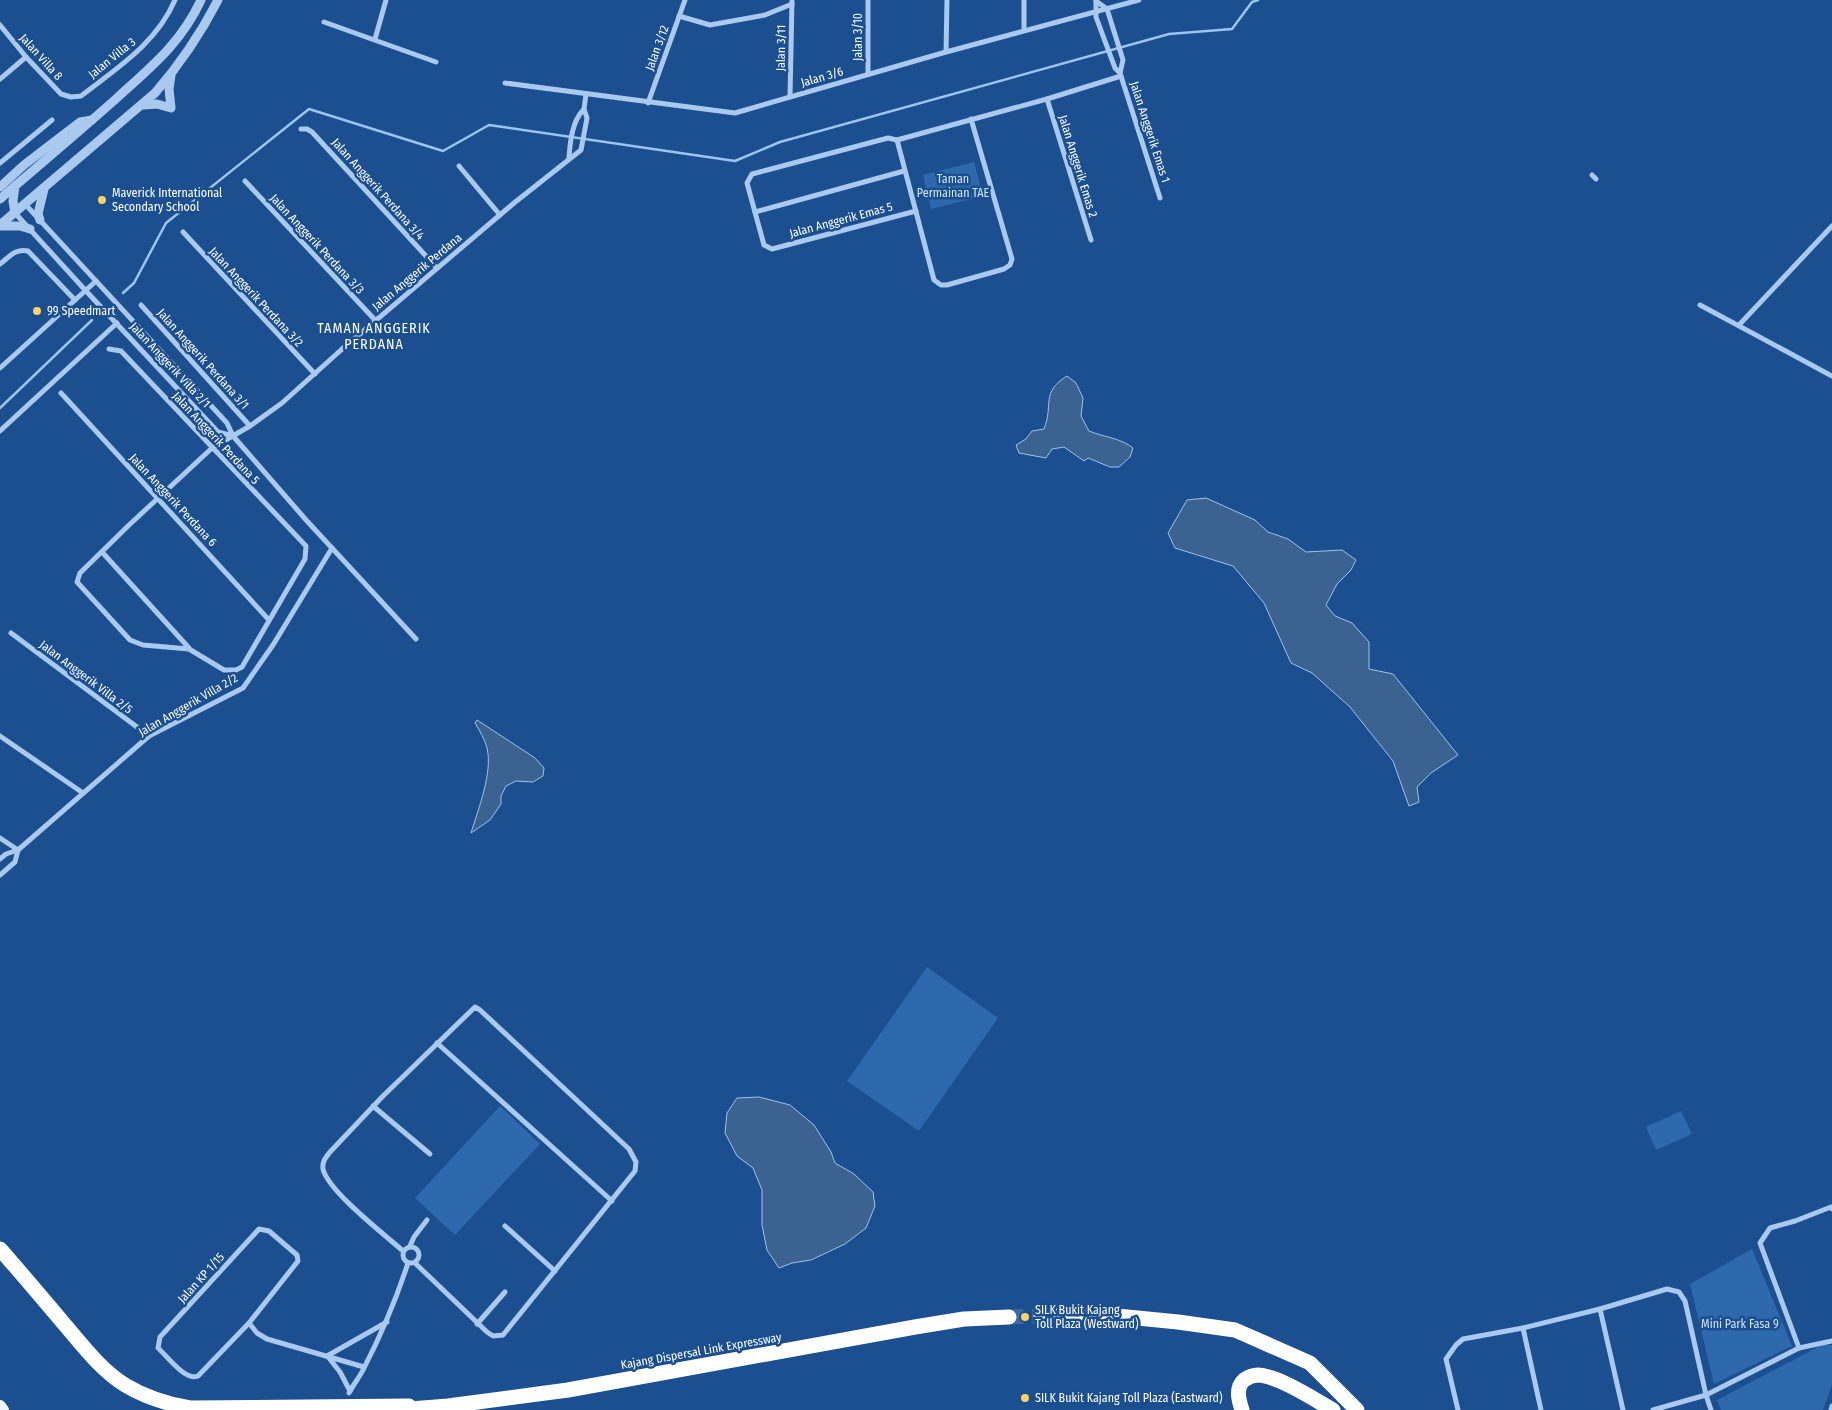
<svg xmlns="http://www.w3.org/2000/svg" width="1832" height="1410" font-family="'Fira Sans Condensed',sans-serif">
<rect width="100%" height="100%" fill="#1b4f8f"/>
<!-- green -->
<g fill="#2e69ad">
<polygon points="974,162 983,196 931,209 923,175"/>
<polygon points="927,967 998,1018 919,1131 847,1081"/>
<polygon points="500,1106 540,1144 455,1235 415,1198"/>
<polygon points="1681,1111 1692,1134 1656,1150 1646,1127"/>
<polygon points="1752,1249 1792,1346 1714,1384 1690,1284"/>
<polygon points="1822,1345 1832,1345 1832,1385 1823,1410 1721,1410 1717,1400"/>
</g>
<!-- water -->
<g fill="#3c6290" stroke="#9cc4f0">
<path d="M1067 376 1076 383 1083 398 1081 416 1089 431C1103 437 1121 438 1133 448L1130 457 1119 467H1110L1088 458 1084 461 1064 447 1052 449 1046 458 1019 453 1016 445 1026 439 1032 431 1044 429C1054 404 1040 393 1067 376Z"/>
<polygon points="1206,498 1255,520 1268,532 1288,539 1306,552 1342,550 1356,560 1351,570 1337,584 1326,605 1335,616 1352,623 1369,642 1369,669 1393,674 1458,755 1431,773 1417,787 1419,802 1409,806 1393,761 1350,707 1312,673 1291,663 1264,603 1233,566 1175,548 1168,533 1187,500"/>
<path d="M477 720 535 758 544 768 543 776 533 782 516 781 506 786 501 796V804L490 820 471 833C478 810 493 772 487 748 485 740 480 731 475 723Z"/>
<polygon points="759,1097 790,1105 814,1125 831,1152 835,1163 854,1174 873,1192 875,1206 866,1228 845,1244 811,1260 792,1263 779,1268 767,1250 762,1225 762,1190 753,1168 737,1156 725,1133 727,1113 737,1098"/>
</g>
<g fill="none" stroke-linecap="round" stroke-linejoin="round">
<!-- stream -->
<g stroke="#9cc4f0" stroke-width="2.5">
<polyline points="123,293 134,283 166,223 309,109 443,151 489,125 735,161 780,142 1169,34 1232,29 1252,2 1258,0"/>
<polyline points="0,408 92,320"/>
</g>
<!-- motorway-tunnel -->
<polyline stroke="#3d69a0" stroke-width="15" stroke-dasharray="15 8" stroke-linecap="butt" points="1009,1317 1041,1316"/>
<!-- minor -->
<g stroke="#a9c9ee" stroke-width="5">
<polyline points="1096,0 1096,17 1115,68 1120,73 1160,198"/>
<polyline points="1096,1 1107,9 1123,60 1120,73"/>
<polyline points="679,16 710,25 765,15 792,4"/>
<polyline points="324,22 436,62"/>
<path d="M0 25 26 57 61 94 71 97 81 96C117 68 156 44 175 0"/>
<polyline points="1024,30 1024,0"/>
<polyline points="375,39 386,0"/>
<polyline points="946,52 947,0"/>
<polyline points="868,74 868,0"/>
<polyline points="0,79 26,57"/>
<polyline points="505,83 735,113 946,52 1139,0"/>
<polyline points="790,97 792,0"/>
<polyline points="1047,99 1091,240"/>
<polyline points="648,103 685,0"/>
<polyline points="301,129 307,129 312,132 437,268"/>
<polyline points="897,140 934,280 941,285 947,285 1004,269 1010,265 1012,259 971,119"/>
<path d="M569 158C570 142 572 121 584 109"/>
<polyline points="0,163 52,120"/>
<polyline points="459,166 500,215"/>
<polyline points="1592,175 1596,179"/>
<polyline points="245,181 376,321"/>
<polyline points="25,204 227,423 233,436 307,521 416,639"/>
<polyline points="916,211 772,249 764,245 747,183 752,174 888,138 897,140 1047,99 1121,76"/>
<polyline points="755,212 904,171"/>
<polyline points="15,213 86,291 218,432 233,436"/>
<polyline points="183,232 315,374"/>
<path d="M0 264C9 257 16 248 28 251L75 300"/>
<polyline points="141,305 250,426"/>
<polyline points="1700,305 1832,376"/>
<polyline points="1739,325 1832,226"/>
<polyline points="109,349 121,351 306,546 305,559 242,667 236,670 224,670 189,649 143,645 130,640 77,582 80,573 128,526 212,448 250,426 282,403 341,350 514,203 581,150 587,118 584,109 586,94"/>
<polyline points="0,368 96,281"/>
<polyline points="61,393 269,620"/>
<polyline points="0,431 117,323"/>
<polyline points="102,552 189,648"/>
<polyline points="11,633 149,736"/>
<polyline points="0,736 83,793"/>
<polyline points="0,838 18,850"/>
<polyline points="0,859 6,854 18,850 149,736 243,688 273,645 332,548"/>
<polyline points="0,875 15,862 18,850"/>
<polyline points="437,1043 612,1201"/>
<polyline points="373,1106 430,1154"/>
<polyline points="505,1226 555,1271"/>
<path d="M259 1229 269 1231 297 1255 298 1261 249 1323 198 1376C185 1381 168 1357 158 1348L160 1337Z"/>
<polyline points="410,1246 414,1237 427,1220"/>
<circle cx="411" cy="1255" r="8"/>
<path d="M403 1251C384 1234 328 1191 323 1169 322 1161 326 1157 330 1152L383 1096 475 1007 480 1010 629 1149 636 1162 635 1171 503 1335 493 1336 487 1332 415 1263"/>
<polyline points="1600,1309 1623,1410"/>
<polyline points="249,1323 257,1333 267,1339 364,1367"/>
<polyline points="477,1324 505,1292"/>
<polyline points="1523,1328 1541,1410"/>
<polyline points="1799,1348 1760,1243 1770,1228 1795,1221 1831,1207 1832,1209"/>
<polyline points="327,1356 387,1322"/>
<polyline points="329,1358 340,1372 350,1391"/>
<path d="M349 1393C353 1385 359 1378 363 1370 381 1335 396 1300 408 1263"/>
<polyline points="1458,1410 1446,1359 1456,1345 1463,1339 1523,1328 1600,1309 1667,1289 1679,1292 1685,1301 1706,1395 1711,1410"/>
<polyline points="1653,1410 1706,1395 1799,1348 1832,1341"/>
<polyline points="1831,1410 1832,1406"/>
</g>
<!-- tertiary -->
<g stroke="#a9c9ee" stroke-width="9">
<polyline points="143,105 157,104 171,108 169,89 171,75"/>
<polyline points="15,186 13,201 15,213"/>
<polyline points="0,187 24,165 80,122 92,120"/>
<path d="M0 199C39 165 79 132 118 97 152 66 181 43 201 0"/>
<polyline points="40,220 38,214 44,189"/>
<path d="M0 225 155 93C181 63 200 35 218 0"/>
<polyline points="0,226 20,226 30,229"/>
</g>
<!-- primary -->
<polyline stroke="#f0f6ff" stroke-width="12" points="0,1406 3,1410"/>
<!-- motorway -->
<g stroke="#fff" stroke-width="15">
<path d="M0 1249C22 1274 44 1300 65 1325 83 1346 101 1370 125 1385 145 1397 167 1404 190 1408L409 1406"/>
<polyline points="1041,1316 1117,1316 1178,1322 1235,1330 1310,1363 1357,1410"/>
<polyline points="398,1410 448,1406 568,1390 915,1327 964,1319 1009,1317"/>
<path d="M1242 1410C1239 1401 1235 1388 1244 1380 1248 1377 1253 1375 1258 1375 1279 1376 1315 1400 1333 1410"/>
</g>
</g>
<!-- markers -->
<g fill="#ffd166" stroke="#1b4f8f" stroke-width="2">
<circle cx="102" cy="200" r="5"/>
<circle cx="37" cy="311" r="5"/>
<circle cx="1025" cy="1317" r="5"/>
<circle cx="1025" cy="1398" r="5"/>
</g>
<g text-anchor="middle" stroke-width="5" stroke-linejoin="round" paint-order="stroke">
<!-- street labels -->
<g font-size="12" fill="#fff" stroke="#1b4f8f">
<text transform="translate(858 37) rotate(-90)" y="4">Jalan 3/10</text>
<text transform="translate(657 48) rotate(-70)" y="4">Jalan 3/12</text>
<text transform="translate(781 48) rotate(-89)" y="4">Jalan 3/11</text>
<text transform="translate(41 57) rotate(48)" y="4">Jalan Villa 8</text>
<text transform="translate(112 58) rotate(-39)" y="4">Jalan Villa 3</text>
<text transform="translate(822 77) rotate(-16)" y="4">Jalan 3/6</text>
<text transform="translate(1150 132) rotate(72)" y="4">Jalan Anggerik Emas 1</text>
<text transform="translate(1078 166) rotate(73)" y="4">Jalan Anggerik Emas 2</text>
<text transform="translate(378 189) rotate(48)" y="4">Jalan Anggerik Perdana 3/4</text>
<text transform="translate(841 220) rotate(-15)" y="4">Jalan Anggerik Emas 5</text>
<text transform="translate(317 244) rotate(47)" y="4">Jalan Anggerik Perdana 3/3</text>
<text transform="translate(417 272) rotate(-40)" y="4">Jalan Anggerik Perdana</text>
<text transform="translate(256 297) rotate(47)" y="4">Jalan Anggerik Perdana 3/2</text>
<text transform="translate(203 359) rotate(48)" y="4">Jalan Anggerik Perdana 3/1</text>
<text transform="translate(170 365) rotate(47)" y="4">Jalan Anggerik Villa 2/1</text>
<text transform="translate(216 438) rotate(47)" y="4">Jalan Anggerik Perdana 5</text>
<text transform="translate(173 500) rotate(47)" y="4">Jalan Anggerik Perdana 6</text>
<text transform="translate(86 677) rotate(37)" y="4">Jalan Anggerik Villa 2/5</text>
<text transform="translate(188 705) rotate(-30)" y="4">Jalan Anggerik Villa 2/2</text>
<text transform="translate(201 1278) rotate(-48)" y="4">Jalan KP 1/15</text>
<text transform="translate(701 1351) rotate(-10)" y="4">Kajang Dispersal Link Expressway</text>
</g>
<!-- park labels -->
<g font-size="12" fill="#cfe3fa" stroke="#1b4f8f">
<text x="953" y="183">Taman<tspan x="953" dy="14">Permainan TAE</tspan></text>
<text x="1740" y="1328">Mini Park Fasa 9</text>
</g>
<!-- poi labels -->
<g font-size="12" fill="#fff" stroke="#1b4f8f" text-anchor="start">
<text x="112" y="197">Maverick International<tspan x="112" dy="14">Secondary School</tspan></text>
<text x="47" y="315">99 Speedmart</text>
<text x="1035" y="1314">SILK Bukit Kajang<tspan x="1035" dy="14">Toll Plaza (Westward)</tspan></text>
<text x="1035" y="1402">SILK Bukit Kajang Toll Plaza (Eastward)</text>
</g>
<!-- neighbourhood labels -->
<g font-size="14" letter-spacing="1" fill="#fff" stroke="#1b4f8f">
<text x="374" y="333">TAMAN ANGGERIK<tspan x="374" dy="16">PERDANA</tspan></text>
</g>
</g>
</svg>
